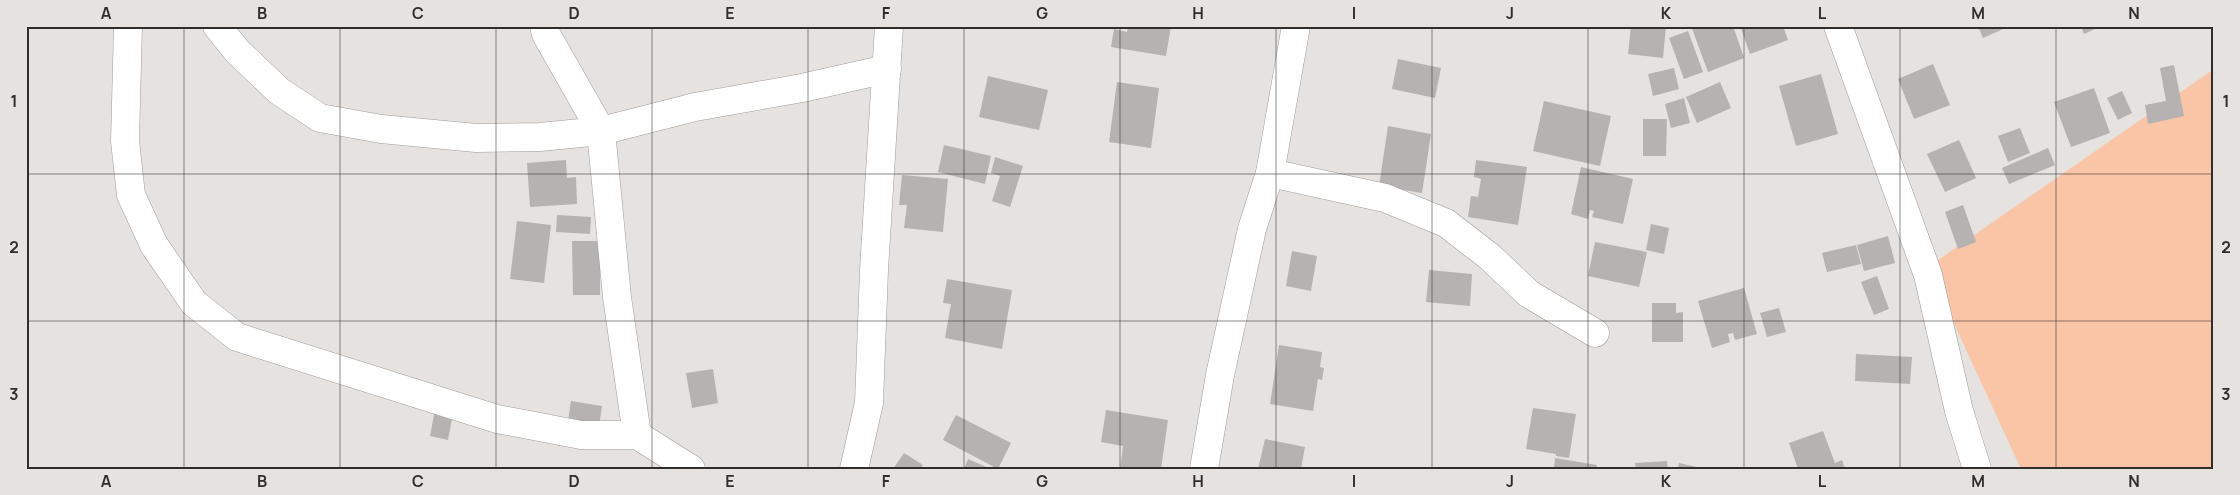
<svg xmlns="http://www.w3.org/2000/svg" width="2240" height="495" font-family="Manrope,sans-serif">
<rect width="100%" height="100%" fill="#e6e2e0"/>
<!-- green -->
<polygon fill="#fac4a6" points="2214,69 2214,469 2021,469 1928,267"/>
<!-- building -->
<g fill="#b5b2b1">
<polygon points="1128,26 1171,26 1166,56 1111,47 1114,29 1127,32"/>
<polygon points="1631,26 1666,26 1663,58 1628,54"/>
<polygon points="1691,26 1733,26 1744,58 1708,72"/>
<polygon points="1740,26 1783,26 1788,40 1750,54"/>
<polygon points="1978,26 2010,26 1983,38"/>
<polygon points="2081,26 2096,26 2097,28 2084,34"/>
<polygon points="1688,31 1703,72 1684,79 1669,38"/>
<polygon points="1398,59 1441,68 1435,98 1392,89"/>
<polygon points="1933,64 1950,105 1914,119 1898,79"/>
<polygon points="2174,65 2184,116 2148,124 2145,105 2166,101 2160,68"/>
<polygon points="1674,68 1679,89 1653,96 1648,74"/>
<polygon points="1821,74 1838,134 1796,146 1779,86"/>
<polygon points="988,76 1048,90 1039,130 979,117"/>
<polygon points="1117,82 1159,88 1151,148 1109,142"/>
<polygon points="1720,82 1731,108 1697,123 1686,97"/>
<polygon points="2094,88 2110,133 2071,147 2054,102"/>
<polygon points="2122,91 2132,113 2118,120 2107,98"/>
<polygon points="1684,98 1690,123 1671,128 1665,104"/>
<polygon points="1544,101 1611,116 1600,166 1533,151"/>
<polygon points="1643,119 1667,119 1666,156 1643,156"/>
<polygon points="1388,126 1431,134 1422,193 1379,186"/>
<polygon points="2020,128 2030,153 2008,162 1998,136"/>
<polygon points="1959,140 1976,178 1945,192 1927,154"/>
<polygon points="944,145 991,156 985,184 938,172"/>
<polygon points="2048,148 2055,165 2009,184 2002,168"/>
<polygon points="995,157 1023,166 1010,207 992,201 1000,176 991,173"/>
<polygon points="566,160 567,178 576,177 577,204 530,207 527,163"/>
<polygon points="1476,160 1527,167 1518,225 1468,217 1471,196 1478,197 1481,179 1474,177"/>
<polygon points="1581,167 1633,179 1623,224 1592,217 1594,211 1590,210 1588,219 1571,214"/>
<polygon points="902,175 948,179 943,232 904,228 907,205 899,205"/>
<polygon points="1963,205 1976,242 1958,249 1945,212"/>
<polygon points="557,215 591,217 590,234 556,232"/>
<polygon points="517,221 551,225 544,283 510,279"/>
<polygon points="1651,224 1669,228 1664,254 1646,250"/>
<polygon points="1888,236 1895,263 1864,271 1857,245"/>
<polygon points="572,241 600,241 600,295 573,295"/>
<polygon points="1595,242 1647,252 1639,287 1588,276"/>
<polygon points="1856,245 1861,264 1827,272 1822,253"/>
<polygon points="1292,251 1317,256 1311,291 1286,286"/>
<polygon points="1429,270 1472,274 1470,306 1426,302"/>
<polygon points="1877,276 1889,309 1874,315 1861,282"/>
<polygon points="947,279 1012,290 1002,349 945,338 951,304 943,303"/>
<polygon points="1744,288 1757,334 1735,340 1733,333 1728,334 1730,342 1712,348 1698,301"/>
<polygon points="1652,303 1676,303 1676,313 1683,312 1683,342 1652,342"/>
<polygon points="1779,308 1786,332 1767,337 1760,313"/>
<polygon points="1279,345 1322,352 1320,367 1324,368 1322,380 1318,379 1313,411 1270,404"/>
<polygon points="1856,354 1912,357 1910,384 1855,381"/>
<polygon points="713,369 718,403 692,408 686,373"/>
<polygon points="571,401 602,406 599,426 568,421"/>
<polygon points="1533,408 1576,414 1569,458 1556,456 1556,454 1526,449"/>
<polygon points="435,410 453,413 448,440 430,436"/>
<polygon points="1106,410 1168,420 1161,469 1120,469 1123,446 1101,442"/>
<polygon points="956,415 1011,443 998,469 943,440"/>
<polygon points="1823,431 1835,463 1842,460 1845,469 1798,469 1789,443"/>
<polygon points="1265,439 1305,447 1301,469 1258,469"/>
<polygon points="904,453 923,465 920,469 893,469"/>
<polygon points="1555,458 1597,465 1596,469 1554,469"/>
<polygon points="968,459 991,469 964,469"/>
<polygon points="1667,461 1668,469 1636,469 1635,463"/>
<polygon points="1679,463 1701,468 1701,469 1678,469"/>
</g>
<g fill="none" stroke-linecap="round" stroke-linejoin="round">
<!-- minor casing -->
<g stroke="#9f9c9a" stroke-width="29">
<g id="minor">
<polyline points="128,26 125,141 131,195 154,245 194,303 237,337 497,419 581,435 637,435 691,469"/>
<polyline points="217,26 237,51 279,91 320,118 381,129 476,138 540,137 601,131 695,107 802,88 887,69"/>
<polyline points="544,26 546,34 601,131 617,297 637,435"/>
<polyline points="1838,26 1928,275 1959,411 1977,469"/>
<polyline points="1270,173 1385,198 1446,223 1490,257 1529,294 1595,333"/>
<polyline points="854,469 869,403 874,270 889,26"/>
<polyline points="1204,469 1220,375 1252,229 1270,173 1296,26"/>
</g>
</g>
<!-- minor -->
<use href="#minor" stroke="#fff" stroke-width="28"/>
</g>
<!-- grid -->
<path fill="none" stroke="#2f2e2d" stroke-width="1" stroke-opacity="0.55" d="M184 26V469M340 26V469M496 26V469M652 26V469M808 26V469M964 26V469M1120 26V469M1276 26V469M1432 26V469M1588 26V469M1744 26V469M1900 26V469M2056 26V469M26 174H2214M26 321H2214"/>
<!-- border -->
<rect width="2240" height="495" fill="none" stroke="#e6e2e0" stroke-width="55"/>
<rect x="28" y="28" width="2184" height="440" fill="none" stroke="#2f2e2d" stroke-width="2"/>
<g font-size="16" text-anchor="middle" font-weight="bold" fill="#2f2e2d">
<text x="106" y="19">A</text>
<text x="262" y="19">B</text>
<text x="418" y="19">C</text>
<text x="574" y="19">D</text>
<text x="730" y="19">E</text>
<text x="886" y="19">F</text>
<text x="1042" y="19">G</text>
<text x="1198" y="19">H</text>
<text x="1354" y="19">I</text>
<text x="1510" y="19">J</text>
<text x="1666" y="19">K</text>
<text x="1822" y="19">L</text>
<text x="1978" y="19">M</text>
<text x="2134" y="19">N</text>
<text x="14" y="107">1</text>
<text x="2226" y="107">1</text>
<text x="14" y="253">2</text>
<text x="2226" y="253">2</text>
<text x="14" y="400">3</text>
<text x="2226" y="400">3</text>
<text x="106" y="487">A</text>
<text x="262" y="487">B</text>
<text x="418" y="487">C</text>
<text x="574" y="487">D</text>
<text x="730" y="487">E</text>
<text x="886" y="487">F</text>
<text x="1042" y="487">G</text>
<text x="1198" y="487">H</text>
<text x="1354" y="487">I</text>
<text x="1510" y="487">J</text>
<text x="1666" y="487">K</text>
<text x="1822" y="487">L</text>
<text x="1978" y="487">M</text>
<text x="2134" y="487">N</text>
</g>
</svg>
